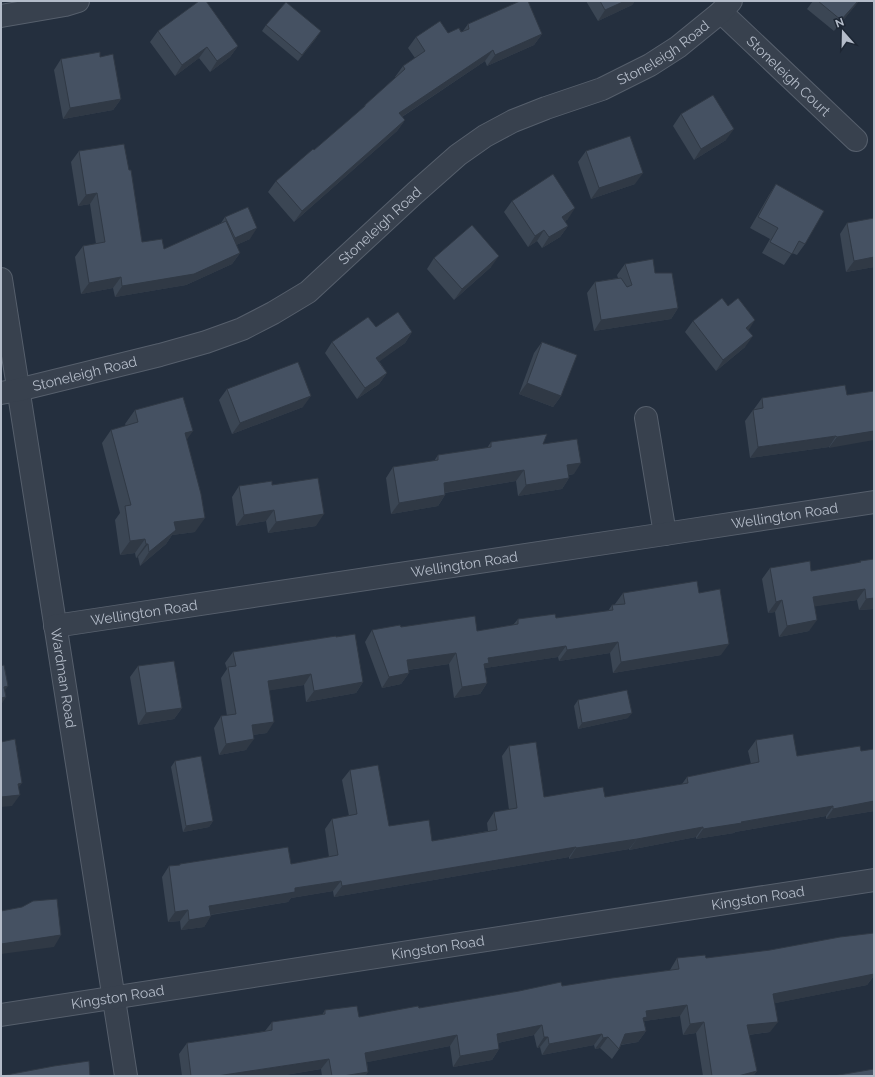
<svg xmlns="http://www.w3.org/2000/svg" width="875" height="1077" font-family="Raleway,sans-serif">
<rect width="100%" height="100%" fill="#242f3e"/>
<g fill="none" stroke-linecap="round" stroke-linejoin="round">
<!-- minor casing -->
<g stroke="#565f6c" stroke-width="24">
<g id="minor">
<path id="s1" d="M721 12 856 140"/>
<polyline points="1,16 65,5 78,1"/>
<path id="s2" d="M1 279 126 1076"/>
<path id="s3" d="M1 393 18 390 160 355 206 342 242 329 273 313 308 292 415 193 458 155 485 136 513 121 546 108 602 89 650 65 678 47 721 12 731 1"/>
<polyline points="646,418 665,534"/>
<path id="s4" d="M55 626 665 534 874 502"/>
<path id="s5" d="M1 1015 874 880"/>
</g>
</g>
<!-- minor -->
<use href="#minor" stroke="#38414e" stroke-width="22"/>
</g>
<!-- wall -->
<g fill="#3b4654">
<polygon points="585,1 635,1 632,5 598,21 586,1 585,2"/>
<polygon points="813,1 859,1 834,31 807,9"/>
<polygon points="468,24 542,34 534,45 487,66 485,61 402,117 405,120 397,131 294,222 268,192 276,181 314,150 363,108 365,105 396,77 395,77 403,66 415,58 408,48 416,37 461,32 463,31"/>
<polygon points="266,25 317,37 298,61 262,31"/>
<polygon points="158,31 238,46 230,57 210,72 199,58 175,76 150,42"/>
<polygon points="100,57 121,99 113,110 63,119 54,70 61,59"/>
<polygon points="681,114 726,140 694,160 673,126"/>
<polygon points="79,151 129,170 142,242 164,249 221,223 225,217 250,239 236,245 240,253 232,264 186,285 115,297 113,288 81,294 75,257 83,246 96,244 90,204 78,206 71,162"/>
<polygon points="586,151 635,184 591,199 578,162"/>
<polygon points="776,184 805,244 797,255 792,253 784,265 762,253 770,239 750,228 769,195"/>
<polygon points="512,201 568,219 565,221 568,226 560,237 542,248 537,241 528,247 504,212"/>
<polygon points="847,223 874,267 846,272 840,234"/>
<polygon points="434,258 491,267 454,300 427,269"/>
<polygon points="625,264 655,273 678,308 671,319 594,331 587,293 595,282 618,278 617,275"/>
<polygon points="693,321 748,330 745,347 716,371 685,332"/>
<polygon points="376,327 412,332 405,343 379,361 387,373 379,384 357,399 325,353 332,342"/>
<polygon points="542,342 561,396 553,407 519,394 534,353"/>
<polygon points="227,389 303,407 232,434 219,400"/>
<polygon points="874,391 829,448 829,447 750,458 745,421 753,410 754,410 754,409 762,398 847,395"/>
<polygon points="135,410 187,440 195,532 172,535 166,544 140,566 138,557 136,558 135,553 120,555 115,520 120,513 102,443 111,430 126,426 125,424"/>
<polygon points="491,442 543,444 574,474 569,475 569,478 562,489 518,496 516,481 445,493 445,495 438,506 391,514 386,478 393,467 434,461 438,455 487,448"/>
<polygon points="272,485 316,526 268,533 266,521 236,526 232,497 239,486"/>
<polygon points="860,561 874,609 859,610 857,600 815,606 809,631 779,637 775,612 768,613 762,579 770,568 811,571 859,563"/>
<polygon points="623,593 699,593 721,655 613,673 610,653 559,661 558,657 485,668 487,683 480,694 454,698 449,664 408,670 409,673 401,684 382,688 365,642 372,630 401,627 477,631 513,625 518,619 556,618 608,611 612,605 615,605 615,604"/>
<polygon points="336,637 363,682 356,693 306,702 304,685 270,690 267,733 253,735 246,750 219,755 214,728 221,716 227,716 221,678 227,669 225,663 233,652"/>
<polygon points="138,666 182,708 174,719 138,725 130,677"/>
<polygon points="578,700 628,718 578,729 574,706"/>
<polygon points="756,740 797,756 874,811 826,819 826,816 735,832 734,833 696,839 696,837 629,850 629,849 569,859 569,857 334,897 333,891 291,898 288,902 211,915 204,927 181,930 180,921 168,922 162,877 169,866 179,865 180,864 291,864 329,857 325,829 332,819 349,816 342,780 350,770 389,826 432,841 488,831 487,823 494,812 509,810 502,756 509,746 544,797 605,797 682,784 687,777 751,764 748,751"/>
<polygon points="175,761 213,821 209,827 183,832 171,767"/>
<polygon points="677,958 706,958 873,977 867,985 775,1003 770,1032 749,1035 757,1071 753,1076 703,1076 696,1033 683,1035 680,1016 644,1021 646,1031 638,1042 621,1045 619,1049 612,1059 600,1048 595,1049 594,1045 542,1055 540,1047 537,1048 534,1035 498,1043 499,1049 492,1060 453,1067 450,1046 367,1062 368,1072 365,1076 322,1076 321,1069 279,1076 182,1076 179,1054 187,1043 265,1031 272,1022 322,1015 325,1010 359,1017 670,970"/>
</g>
<!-- shaded-wall -->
<g fill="#303945">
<polygon points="625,1 635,1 632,5 598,21 605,10"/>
<polygon points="858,1 859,1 834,31 841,20"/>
<polygon points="321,31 317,37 298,61 302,55"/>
<polygon points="542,34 534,45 487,66 495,55"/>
<polygon points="238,46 230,57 210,72 217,61"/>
<polygon points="207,47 199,58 175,76 182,65"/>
<polygon points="493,50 485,61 391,124 399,113"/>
<polygon points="121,99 113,110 63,119 70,108"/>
<polygon points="405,120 397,131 294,222 302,211"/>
<polygon points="734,129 726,140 694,160 701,149"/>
<polygon points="643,173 635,184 591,199 599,188"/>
<polygon points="97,193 90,204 78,206 86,195"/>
<polygon points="575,208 568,219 554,228 562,217"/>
<polygon points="568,226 560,237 542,248 549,237"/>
<polygon points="257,228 250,239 227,249 235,238"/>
<polygon points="544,230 537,241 528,247 535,236"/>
<polygon points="240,253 232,264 186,285 115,297 122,286"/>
<polygon points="499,256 491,267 454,300 462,289"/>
<polygon points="874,257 874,267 846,272 854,261"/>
<polygon points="121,277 113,288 81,294 89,283"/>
<polygon points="678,308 671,319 594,331 601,320"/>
<polygon points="755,320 748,331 746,328"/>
<polygon points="412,332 405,343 369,369 376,358"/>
<polygon points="753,336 745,347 716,371 723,360"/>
<polygon points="387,373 379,384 357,399 365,388"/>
<polygon points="527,383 561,396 553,407 519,394"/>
<polygon points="311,396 303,407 232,434 240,423"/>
<polygon points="193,431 183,445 185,433"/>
<polygon points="874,431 874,440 829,448 837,437"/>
<polygon points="836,436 829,447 750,458 758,447"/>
<polygon points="581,463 574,474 560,476 567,465"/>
<polygon points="524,470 516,481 436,494 444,483"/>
<polygon points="569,478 562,489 518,496 526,485"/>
<polygon points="445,495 438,506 391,514 399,503"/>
<polygon points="274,510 266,521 236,526 244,515"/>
<polygon points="324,514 316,526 268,533 276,522"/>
<polygon points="205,518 195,532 172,535 166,544 140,566 149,552 174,522"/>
<polygon points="145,539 135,553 120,555 130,541"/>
<polygon points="146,544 148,544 138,557 136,558"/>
<polygon points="865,589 857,600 805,608 813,597"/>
<polygon points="874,598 874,609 859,610 866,599"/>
<polygon points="782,600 775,612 768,613 776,602"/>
<polygon points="817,620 809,631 779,637 787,626"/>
<polygon points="618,642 610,653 559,661 567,650"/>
<polygon points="729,644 721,655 613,673 621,662"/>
<polygon points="566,646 558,657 485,668 477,675 488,658"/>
<polygon points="456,653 449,664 399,671 407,660"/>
<polygon points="409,673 401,684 382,688 389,677"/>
<polygon points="311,674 304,685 260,692 268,681"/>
<polygon points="363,682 356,693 306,702 314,691"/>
<polygon points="487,683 480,694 454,698 462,687"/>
<polygon points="8,686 1,696 4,687"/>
<polygon points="6,697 1,705 1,698"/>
<polygon points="182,708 174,719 138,725 146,713"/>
<polygon points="632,713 628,718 578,729 582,723"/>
<polygon points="274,722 267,733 244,736 252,725"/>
<polygon points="254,739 246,750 219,755 226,744"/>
<polygon points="22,783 14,794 18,784"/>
<polygon points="20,795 12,806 1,807 1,797"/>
<polygon points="874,801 874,811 826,819 833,809"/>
<polygon points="833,806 826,816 735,832 734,833 696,839 703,829"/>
<polygon points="213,821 209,827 183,832 186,826"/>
<polygon points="703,827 696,837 629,850 637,839"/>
<polygon points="637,839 629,849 569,859 576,848"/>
<polygon points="576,847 569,857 334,897 342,886"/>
<polygon points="341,881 333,891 291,898 288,902 202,916 209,906 295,888"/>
<polygon points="188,910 180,921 168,922 175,912"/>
<polygon points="211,916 204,927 181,930 189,920"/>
<polygon points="61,935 54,947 1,954 1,944"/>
<polygon points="874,967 874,977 873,977 867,985 766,1005 773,994"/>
<polygon points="687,1005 680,1016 644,1021 639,1028 646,1011"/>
<polygon points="704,1022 696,1033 683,1035 690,1024"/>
<polygon points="778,1022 770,1032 740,1036 747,1025"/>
<polygon points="542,1025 534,1035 489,1045 497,1034"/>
<polygon points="646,1031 638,1042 618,1045 625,1034"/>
<polygon points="602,1034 594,1045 542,1055 549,1044"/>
<polygon points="457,1035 450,1046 358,1064 365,1053"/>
<polygon points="544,1037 548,1037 540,1047 537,1048"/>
<polygon points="608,1037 600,1048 595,1049 603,1038"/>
<polygon points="499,1049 492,1060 453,1067 460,1056"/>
<polygon points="329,1059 321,1069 279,1076 217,1076"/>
<polygon points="757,1071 753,1076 738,1076"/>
<polygon points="368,1072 365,1076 343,1076"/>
</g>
<!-- building -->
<g fill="#455162" stroke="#303945">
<polygon points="199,1 206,1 238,46 217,61 207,47 182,65 158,31"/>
<polygon points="520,1 528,1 542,34 495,55 493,50 399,113 405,120 302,211 276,181 313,149 314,150 365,106 365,105 405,69 403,66 425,51 416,37 440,21 448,33 459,28 461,32 469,29 468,24"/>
<polygon points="600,1 625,1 605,10"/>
<polygon points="818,1 858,1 841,20"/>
<polygon points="286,2 321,31 302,55 266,25"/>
<polygon points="100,52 100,57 113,54 121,99 70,108 61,59"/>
<polygon points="713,95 734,129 701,149 681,114"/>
<polygon points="630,136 643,173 599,188 586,151"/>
<polygon points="124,144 129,170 131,170 142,242 162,239 164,249 226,221 240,253 194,274 122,286 121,277 89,283 83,246 105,242 97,193 86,195 79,151"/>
<polygon points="553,174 575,208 562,217 568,226 549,237 544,230 535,236 512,201"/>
<polygon points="776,184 824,211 805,244 799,241 792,254 770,242 778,228 758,217"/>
<polygon points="248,207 257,228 235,238 225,217"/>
<polygon points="874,218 874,257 854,261 847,223"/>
<polygon points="472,225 499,256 462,289 434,258"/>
<polygon points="653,259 655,273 672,273 678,308 601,320 595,282 621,278 627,287 632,285 625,264"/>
<polygon points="722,298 728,306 738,298 755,320 746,328 753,336 723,360 693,321"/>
<polygon points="398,312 412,332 376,358 387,373 365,388 332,342 368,317 376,327"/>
<polygon points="542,342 577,355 561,396 527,383"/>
<polygon points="298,362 311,396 240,423 227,389"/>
<polygon points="845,385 847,395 874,391 874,431 837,437 836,436 758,447 753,410 763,408 762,398"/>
<polygon points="183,397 193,431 185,433 201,494 205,518 174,522 176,530 149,552 148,544 146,544 145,539 130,541 125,506 131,505 111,430 138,422 135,410"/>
<polygon points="547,434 543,444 577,439 581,463 567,465 569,478 526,485 524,470 444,483 445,495 399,503 393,467 438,460 438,455 491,447 491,442"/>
<polygon points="318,478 324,514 276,522 274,510 244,515 239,486 272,481 272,485"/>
<polygon points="874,559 874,598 866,599 865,589 813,597 817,620 787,626 782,600 776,602 770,568 810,561 811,571 861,562 860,561"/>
<polygon points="697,581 699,593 720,589 729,644 621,662 618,642 567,650 566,646 488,658 489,663 484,664 487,683 462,687 456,653 407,660 409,673 389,677 372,630 400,625 401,627 475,616 477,631 518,624 518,619 555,614 556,618 613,610 612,605 625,604 623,593"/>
<polygon points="355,634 363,682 314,691 311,674 268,681 274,722 252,725 254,739 226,744 221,716 236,714 228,667 236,666 233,652 336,636 336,637"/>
<polygon points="174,661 182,708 146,713 138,666"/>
<polygon points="4,665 8,686 4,687 6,697 1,698 1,666"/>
<polygon points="627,690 632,713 582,723 578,700"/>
<polygon points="793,734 797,756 860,746 861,751 874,749 874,801 833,809 833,806 741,822 742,823 703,829 703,827 637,839 576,848 576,847 342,886 341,881 295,888 295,892 209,906 211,916 189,920 188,910 175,912 169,866 180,865 180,864 288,847 291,864 338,855 332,819 357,814 350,770 378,765 389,826 429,820 432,841 497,830 494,812 517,808 509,746 536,742 544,797 603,787 605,797 688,783 687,777 759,762 756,740"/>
<polygon points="15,739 22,783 18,784 20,795 1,797 1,742"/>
<polygon points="201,756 213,821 186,826 175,761"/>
<polygon points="57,899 61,935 1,944 1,911 22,907 33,901"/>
<polygon points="874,933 874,974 773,994 778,1022 747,1025 757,1071 738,1076 712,1076 704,1022 690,1024 687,1005 646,1011 647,1017 643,1018 646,1031 625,1034 619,1049 608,1037 603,1038 602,1034 549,1044 548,1037 544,1037 542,1025 497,1034 499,1049 460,1056 457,1035 365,1053 368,1072 343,1076 332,1076 329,1059 217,1076 191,1076 187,1043 261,1032 272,1030 272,1022 325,1014 325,1010 357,1006 359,1017 418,1006 419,1008 519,991 561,982 562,986 612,978 679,969 677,958 705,955 706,958 770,950 840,937"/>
<polygon points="89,1061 90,1076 1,1076 54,1066"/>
<polygon points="874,1069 874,1076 833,1076"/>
</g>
<g text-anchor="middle" stroke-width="4" stroke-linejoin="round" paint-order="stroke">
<!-- street labels -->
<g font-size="14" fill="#b4bcc9" stroke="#1d2633">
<text dy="5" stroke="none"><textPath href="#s3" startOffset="759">Stoneleigh Road</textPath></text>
<text dy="5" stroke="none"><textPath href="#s1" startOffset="93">Stoneleigh Court</textPath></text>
<text dy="5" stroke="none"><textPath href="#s3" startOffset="423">Stoneleigh Road</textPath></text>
<text dy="5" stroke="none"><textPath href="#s3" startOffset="86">Stoneleigh Road</textPath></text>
<text dy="5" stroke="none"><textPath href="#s4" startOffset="738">Wellington Road</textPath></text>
<text dy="5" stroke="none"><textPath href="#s4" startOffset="414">Wellington Road</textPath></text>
<text dy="5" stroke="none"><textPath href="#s4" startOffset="90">Wellington Road</textPath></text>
<text dy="5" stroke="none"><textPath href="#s2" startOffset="404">Wardman Road</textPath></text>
<text dy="5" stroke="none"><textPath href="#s5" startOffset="766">Kingston Road</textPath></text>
<text dy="5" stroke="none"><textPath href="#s5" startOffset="442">Kingston Road</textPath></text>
<text dy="5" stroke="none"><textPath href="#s5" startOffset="118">Kingston Road</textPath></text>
</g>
</g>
<!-- border -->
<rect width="875" height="1077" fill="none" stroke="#b4bcc9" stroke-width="4"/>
<!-- north arrow -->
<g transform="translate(843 32) rotate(340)" stroke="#1d2633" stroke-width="3" paint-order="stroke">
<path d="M0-3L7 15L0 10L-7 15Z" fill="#b4bcc9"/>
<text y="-6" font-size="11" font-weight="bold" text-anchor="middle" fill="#b4bcc9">N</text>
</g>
</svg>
